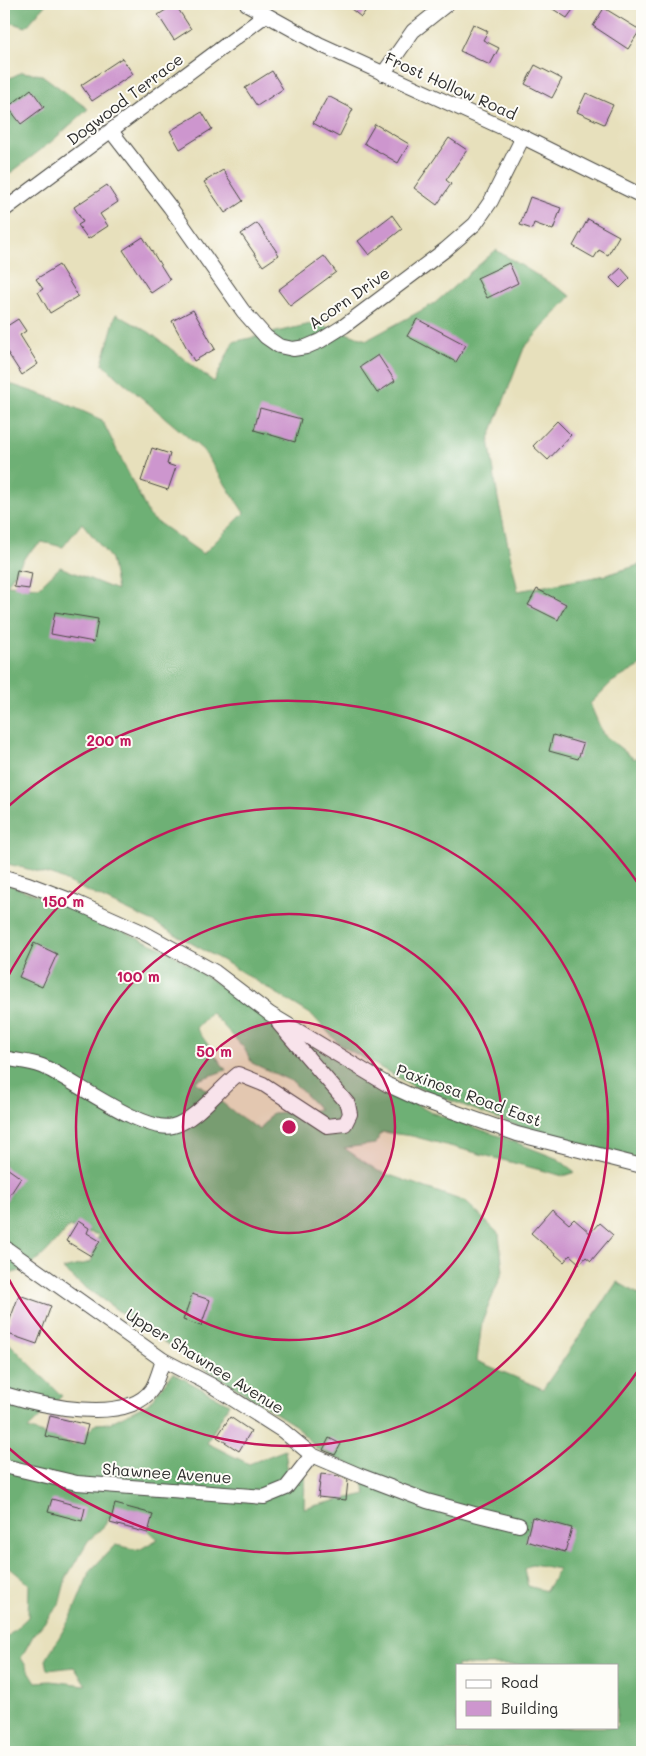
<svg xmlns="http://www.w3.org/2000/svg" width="646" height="1756" font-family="Mali,sans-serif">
<rect width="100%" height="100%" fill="#fdfcf7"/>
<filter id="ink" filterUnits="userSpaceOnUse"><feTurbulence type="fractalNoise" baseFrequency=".02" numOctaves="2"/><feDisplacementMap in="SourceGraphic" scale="10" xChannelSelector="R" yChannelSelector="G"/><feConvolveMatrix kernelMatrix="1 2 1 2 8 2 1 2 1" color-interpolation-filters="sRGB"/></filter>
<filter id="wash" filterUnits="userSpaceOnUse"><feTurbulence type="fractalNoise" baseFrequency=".0096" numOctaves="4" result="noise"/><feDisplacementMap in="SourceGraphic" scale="20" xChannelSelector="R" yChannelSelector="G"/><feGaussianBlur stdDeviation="1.12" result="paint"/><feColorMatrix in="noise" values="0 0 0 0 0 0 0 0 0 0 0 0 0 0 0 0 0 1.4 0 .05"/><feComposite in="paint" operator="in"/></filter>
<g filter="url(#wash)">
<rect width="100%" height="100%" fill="#e7e0bc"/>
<!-- forest -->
<g fill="#6eb074" stroke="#4c6e50" fill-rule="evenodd">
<polygon points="4,4 46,4 26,27 4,21"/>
<polygon points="22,72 42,75 88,109 51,142 4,178 4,81"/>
<path d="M496 250 571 296 524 348 489 439 498 499 518 591 606 575 642 564V665L612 682 590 704 603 734 634 759 642 752V1176L638 1173 633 1157 538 1134 413 1086 340 1045 312 1015 227 963 153 922 55 876 4 863V363L10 384 58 400 102 420 150 517 203 554 244 513 203 450 102 364 116 314 149 332 214 382 233 342 315 323 367 340 435 303ZM82 523 111 559 117 590 60 567 39 587 7 585 27 554 42 542 63 547Z"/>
<path d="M4 883 67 906 168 951 264 1015 350 1067 430 1112 505 1138 558 1159 575 1172 563 1176 412 1136 382 1132 375 1144 344 1148 378 1171 466 1202 499 1234 503 1271 482 1322 477 1361 543 1389 617 1282 642 1296V1752H4V1640L28 1617 29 1584 4 1563V1338L62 1396 28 1429 74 1445 96 1424 109 1423 148 1404 173 1373 229 1404 207 1443 249 1464 285 1450 288 1474 305 1477 304 1508 366 1494 359 1469 317 1449 296 1426 151 1334 79 1283 63 1269 91 1262 99 1235 69 1227C54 1244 28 1277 4 1273ZM211 1012 244 1048 252 1063 293 1082 320 1110 272 1113 260 1130 235 1113 195 1081 226 1070 196 1028ZM121 1515H131L158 1539 139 1550 115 1545 90 1571 72 1615 46 1660 48 1670 74 1667 86 1685 50 1681 36 1682 21 1658 33 1636 59 1605 66 1578 88 1541 105 1525 108 1519ZM532 1564 559 1569 546 1591 528 1586 524 1569ZM457 1665H617V1727H457Z"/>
</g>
<g id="blocks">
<!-- building -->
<g fill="#cd96ce">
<polygon points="175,4 191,29 174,40 158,15"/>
<polygon points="345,4 371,4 361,17"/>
<polygon points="545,4 577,4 567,18"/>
<polygon points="604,8 640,30 628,49 593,26"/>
<polygon points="473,24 488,31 483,40 499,48 490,65 460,51"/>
<polygon points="122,58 133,74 92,101 81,85"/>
<polygon points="535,65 562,79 552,98 525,84"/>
<polygon points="272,71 283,89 257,106 245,88"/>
<polygon points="31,89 44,107 21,124 8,107"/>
<polygon points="586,93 613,105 604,124 577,112"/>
<polygon points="328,96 353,109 339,137 313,123"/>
<polygon points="202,112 212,129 180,149 170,131"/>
<polygon points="375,124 409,144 398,163 364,143"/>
<polygon points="449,138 467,150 446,180 451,184 437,205 414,188"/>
<polygon points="223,170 243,201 225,213 204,182"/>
<polygon points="107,185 118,202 100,214 108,226 88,239 78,225 83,222 74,207"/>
<polygon points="530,197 561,208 553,230 534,223 532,229 520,225"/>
<polygon points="392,215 402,229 369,255 358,241"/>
<polygon points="588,219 619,236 608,255 599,250 594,258 573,246"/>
<polygon points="257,223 279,255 263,266 241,234"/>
<polygon points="143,237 170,280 151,293 123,250"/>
<polygon points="324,256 336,272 290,306 278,290"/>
<polygon points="509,263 518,283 487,298 477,278"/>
<polygon points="59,265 78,296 50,313 38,292 43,289 36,279"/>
<polygon points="621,268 630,278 620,288 610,278"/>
<polygon points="193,310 215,349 194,361 172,321"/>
<polygon points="18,319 26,331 20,335 38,364 22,375 4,347 4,328"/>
<polygon points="417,319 466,345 456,362 407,336"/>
<polygon points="378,355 395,381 377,393 360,367"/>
<polygon points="260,408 301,419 295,442 254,430"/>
<polygon points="557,421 571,435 548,460 533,446"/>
<polygon points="152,448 170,454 167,464 176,467 168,490 141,481"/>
<polygon points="17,570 32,573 29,589 14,587"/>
<polygon points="537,589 566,604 558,620 528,605"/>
<polygon points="55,612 98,619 94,642 51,634"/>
<polygon points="553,735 583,744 578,759 549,751"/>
<polygon points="34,943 57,954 42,987 19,977"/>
<polygon points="4,1166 21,1178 4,1204"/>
<polygon points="552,1209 569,1224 574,1219 590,1233 599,1223 613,1235 591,1261 586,1257 580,1264 570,1255 564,1262 531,1233"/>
<polygon points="78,1221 89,1228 87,1233 100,1241 91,1256 66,1241"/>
<polygon points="192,1294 210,1300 201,1326 183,1320"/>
<polygon points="19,1295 51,1306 37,1344 5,1333"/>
<polygon points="50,1416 88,1425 83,1444 45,1436"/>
<polygon points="230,1417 251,1431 239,1451 217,1437"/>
<polygon points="329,1438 341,1444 335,1455 323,1450"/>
<polygon points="321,1474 339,1476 348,1480 346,1500 318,1497"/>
<polygon points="52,1499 85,1508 82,1521 48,1512"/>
<polygon points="115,1504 153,1514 148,1533 110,1523"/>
<polygon points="532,1517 572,1528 565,1552 526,1541"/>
</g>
</g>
</g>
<g filter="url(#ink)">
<use href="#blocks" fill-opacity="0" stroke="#474641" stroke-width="1"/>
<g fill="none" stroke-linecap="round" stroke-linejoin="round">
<!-- minor casing -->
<g stroke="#474641" stroke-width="16">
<g id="minor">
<polyline points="247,4 319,44 523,137 642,196"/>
<polyline points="383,74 413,31 447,4"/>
<polyline points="111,131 170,207 243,311 266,337 279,346 293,349 306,347 320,341 344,326 445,250 475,224 491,201 523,137"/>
<polyline points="4,210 266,15"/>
<polyline points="4,877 28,884 75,902 142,932 215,972 270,1014 388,1085 421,1100 517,1134 642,1166"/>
<path d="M4 1059H9C19 1061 32 1062 42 1066 71 1078 144 1134 173 1126 196 1120 219 1089 238 1074L263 1084 327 1126 345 1124 350 1114 348 1104 279 1024"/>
<polyline points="4,1247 163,1360 211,1385 283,1431 312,1455 361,1476 427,1501 474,1514 519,1525"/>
<path d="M4 1394C39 1405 127 1426 152 1389 157 1381 160 1369 163 1360"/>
<polyline points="4,1466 77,1483 264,1497 286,1488 312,1455"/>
</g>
</g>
<!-- minor -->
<use href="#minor" stroke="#fff" stroke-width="14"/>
</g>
</g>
<!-- distance rings -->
<circle cx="289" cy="1127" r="106" fill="#c2185b" fill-opacity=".12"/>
<g fill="none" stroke="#c2185b" stroke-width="2.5">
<circle cx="289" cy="1127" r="106"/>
<circle cx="289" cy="1127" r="213"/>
<path d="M5 982A319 319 0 1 1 5 1272"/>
<path d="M642 1365A426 426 0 0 1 4 1444M4 810A426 426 0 0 1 642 889"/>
</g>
<g text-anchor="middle" stroke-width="4" stroke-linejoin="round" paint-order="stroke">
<!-- street labels -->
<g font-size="16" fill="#2b2b2b" stroke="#fdfcf7">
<text transform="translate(451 86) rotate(24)" y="6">Frost Hollow Road</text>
<text transform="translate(125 99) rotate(-37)" y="6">Dogwood Terrace</text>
<text transform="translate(349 298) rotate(-35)" y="6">Acorn Drive</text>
<text transform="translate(469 1095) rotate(20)" y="6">Paxinosa Road East</text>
<text transform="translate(205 1361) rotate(32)" y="6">Upper Shawnee Avenue</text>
<text transform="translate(167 1473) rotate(4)" y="6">Shawnee Avenue</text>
</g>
</g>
<circle cx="289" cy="1127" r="8" fill="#c2185b" stroke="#fdfcf7" stroke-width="2.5"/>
<g font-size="15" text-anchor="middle" font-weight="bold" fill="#c2185b" stroke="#fdfcf7" stroke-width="4" stroke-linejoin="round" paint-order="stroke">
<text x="109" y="746">200 m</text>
<text x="63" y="907">150 m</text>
<text x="138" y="982">100 m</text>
<text x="214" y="1057">50 m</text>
</g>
<!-- margin -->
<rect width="646" height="1756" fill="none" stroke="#fdfcf7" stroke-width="20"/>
<!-- legend -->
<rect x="456" y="1664" width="162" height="65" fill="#fdfcf7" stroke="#a9a8a5"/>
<rect x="466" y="1680" width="25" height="8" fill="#ffffff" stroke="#a9a8a5"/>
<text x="501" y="1688" font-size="15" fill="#2b2b2b">Road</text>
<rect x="466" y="1701" width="25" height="15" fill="#cd96ce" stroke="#a9a8a5"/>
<text x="501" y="1714" font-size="15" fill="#2b2b2b">Building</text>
</svg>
